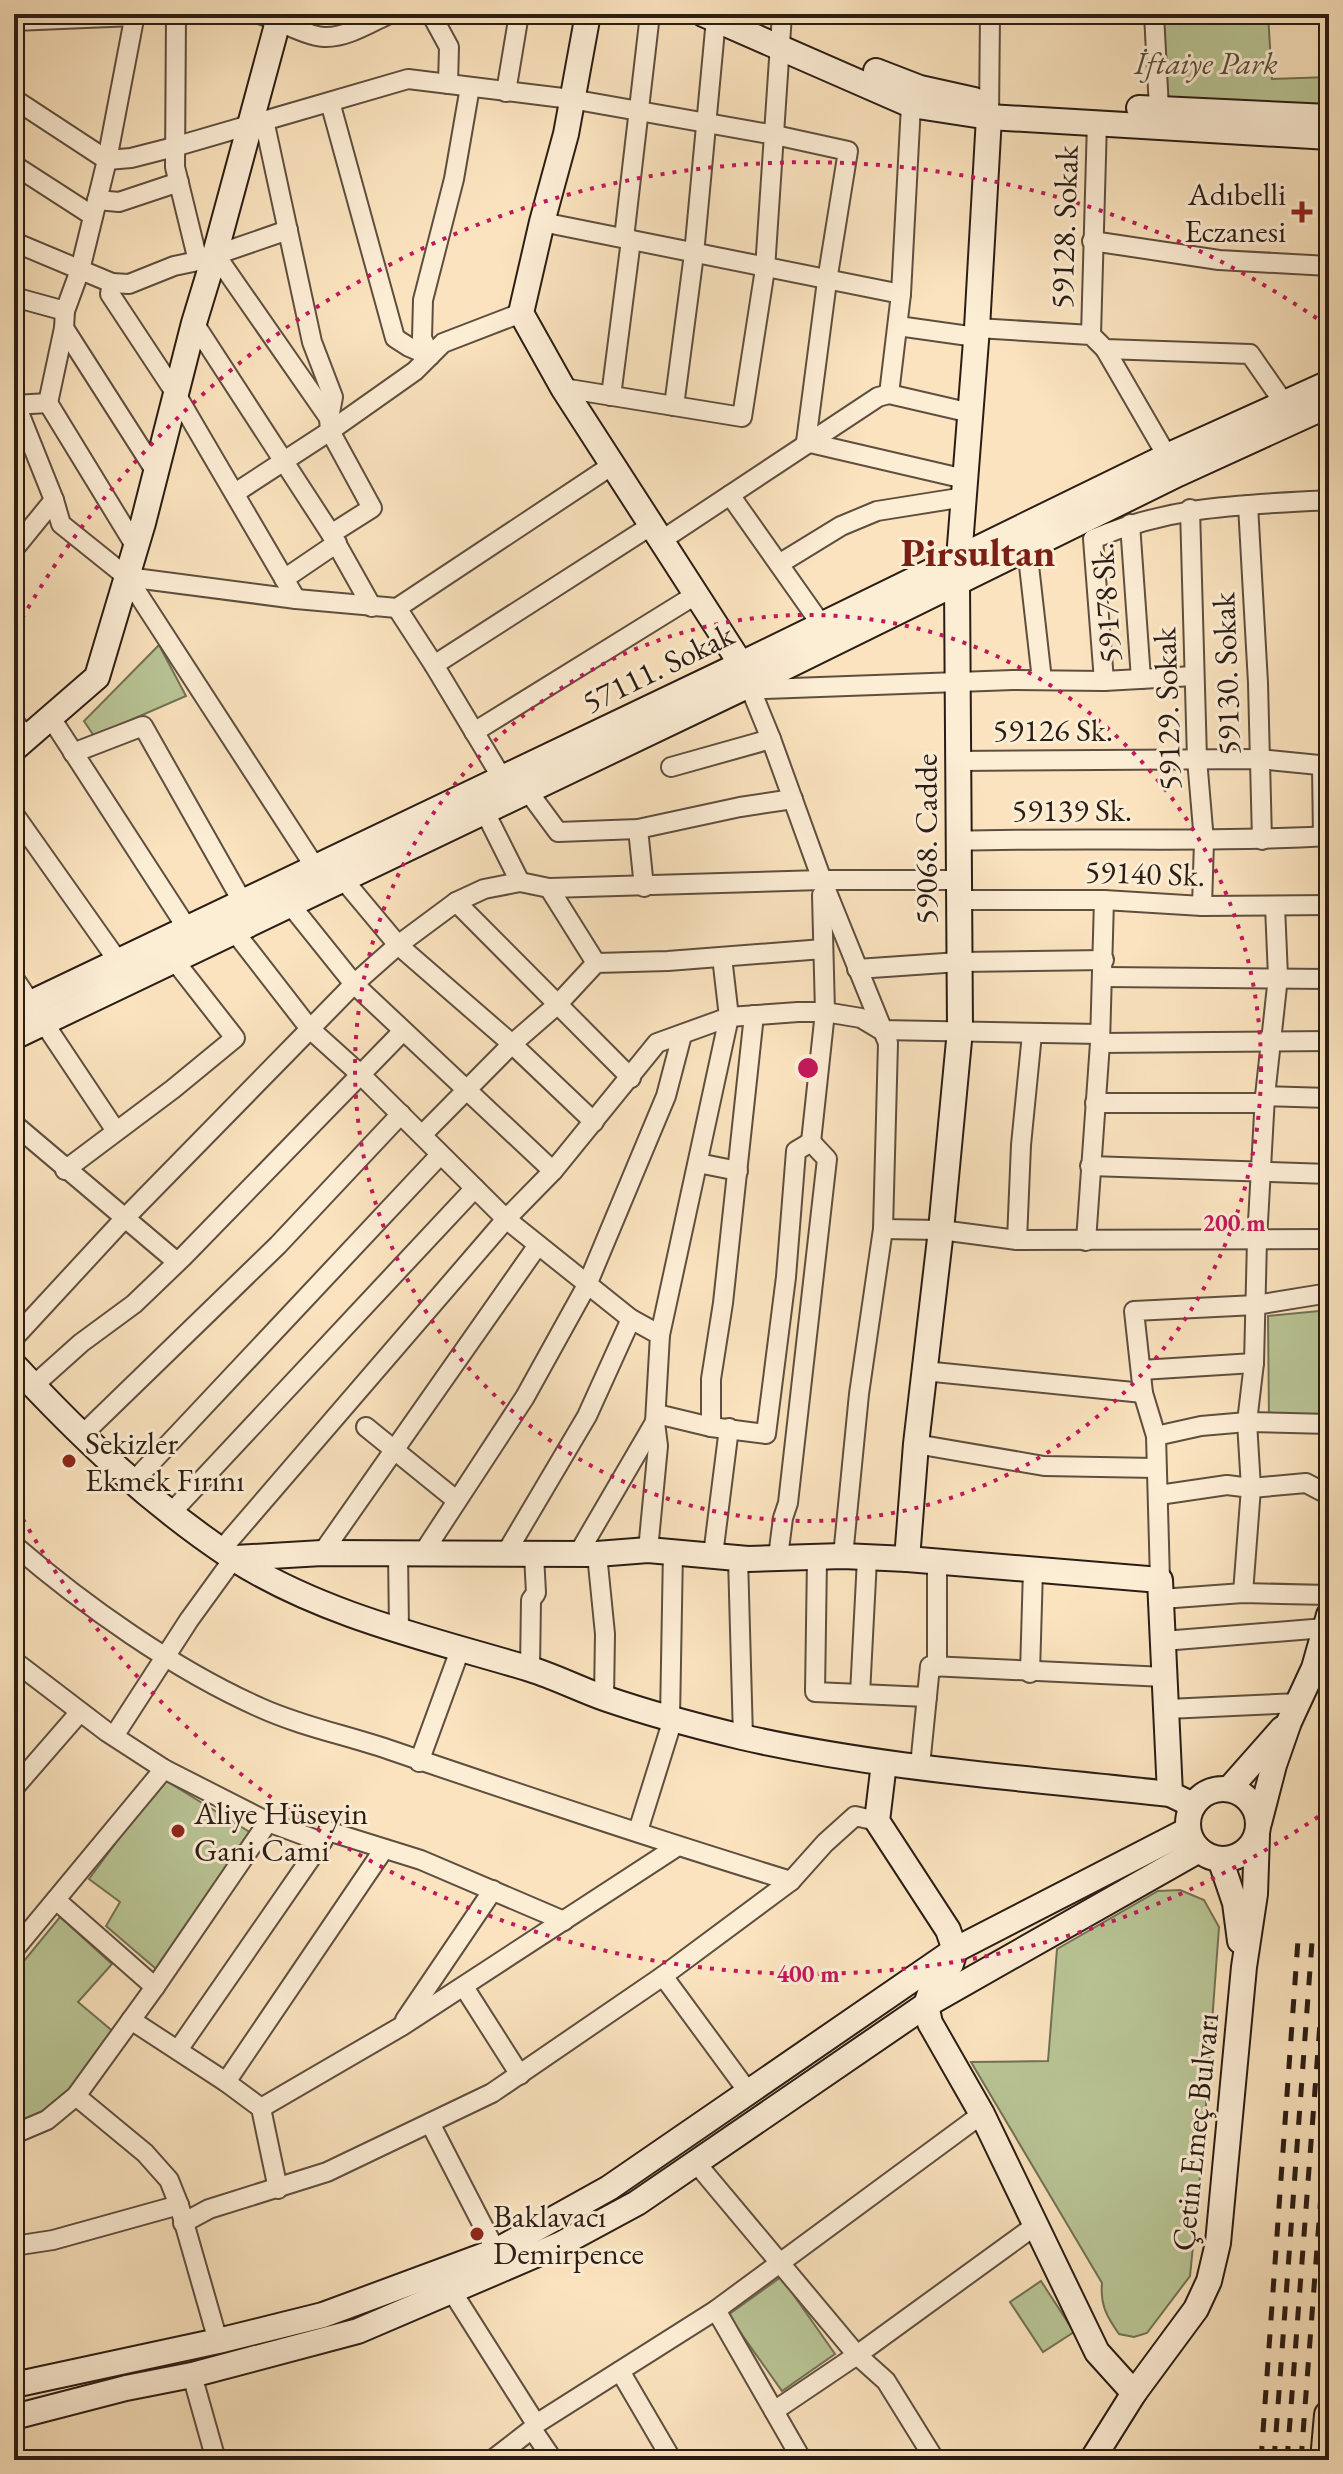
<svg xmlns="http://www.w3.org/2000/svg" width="1343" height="2474" font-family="'EB Garamond',serif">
<rect width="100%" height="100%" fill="#fae3be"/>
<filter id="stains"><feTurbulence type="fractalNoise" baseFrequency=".0025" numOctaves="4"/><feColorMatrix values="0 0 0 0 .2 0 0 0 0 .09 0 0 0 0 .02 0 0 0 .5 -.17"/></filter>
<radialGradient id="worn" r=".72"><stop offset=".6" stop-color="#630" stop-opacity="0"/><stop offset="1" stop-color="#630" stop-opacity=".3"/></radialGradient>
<!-- green -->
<g fill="#b9c595" stroke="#727155" stroke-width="2">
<polygon points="1154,14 1268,14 1272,79 1329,77 1329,117 1159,109"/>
<polygon points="159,645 186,696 94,736 84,721"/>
<polygon points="1329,1310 1329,1423 1269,1422 1268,1316"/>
<polygon points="163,1779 256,1836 162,1974 106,1926 120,1902 89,1879"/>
<path d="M1180 1890 1204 1900 1219 1927 1203 2146 1190 2276 1147 2333 1134 2337 1119 2334C1107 2317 1100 2305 1102 2283L971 2062 1048 2061 1057 1949 1158 1891Z"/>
<polygon points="60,1917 112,1964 78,2002 116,2034 77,2087 45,2113 14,2125 14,1973"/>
<polygon points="781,2277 835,2354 782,2391 728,2315"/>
<polygon points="1041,2281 1074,2332 1043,2352 1010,2302"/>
</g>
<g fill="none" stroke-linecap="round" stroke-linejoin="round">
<!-- street casing -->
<g stroke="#5f4e3f" stroke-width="22">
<g id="street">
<polyline points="176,14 175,167 198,261"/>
<path d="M259 14C278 20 306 36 324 37 346 38 370 23 389 14"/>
<polyline points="431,14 449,47 448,84"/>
<polyline points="1154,14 1159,109"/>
<polyline points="14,21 134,16"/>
<polyline points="506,92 519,14"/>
<polyline points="14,99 107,160 131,158 174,147 408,79 571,99 775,135 848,151 827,281 806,442 965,479"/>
<polyline points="330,102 395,338 409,347 430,356"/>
<polyline points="989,117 990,14"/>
<polyline points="264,120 312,342 333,397 329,418 330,431 372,508 331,534"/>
<polyline points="14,165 93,216"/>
<polyline points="97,200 119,202 179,182"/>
<polyline points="542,222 901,294"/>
<polyline points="624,238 650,14"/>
<polyline points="1092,241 1219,260 1329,266"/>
<polyline points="14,242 112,283 110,294 176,394 296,599"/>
<polyline points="215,254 329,418"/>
<polyline points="112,283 129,284 174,266 198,261 288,230"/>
<polyline points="14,297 65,311"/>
<polyline points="194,323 331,534 372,607"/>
<polyline points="898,326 976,337"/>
<polyline points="64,328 156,472"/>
<polyline points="977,328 1091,335 1105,349 1250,354 1284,403"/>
<polyline points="1091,335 1097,122"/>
<polyline points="1105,349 1167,456"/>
<polyline points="430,356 422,338 423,300 454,179 470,87"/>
<polyline points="563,388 742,417 765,269 782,14"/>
<polyline points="889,394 901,294 911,105"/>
<polyline points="611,396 631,240"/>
<polyline points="48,403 136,547"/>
<polyline points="14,405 48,403 64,328 65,311 80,270 107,160 135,14"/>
<polyline points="16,405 54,500 61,524 127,577 315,867"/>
<polyline points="674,406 694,254 716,19"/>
<polyline points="235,493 330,431 415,371 443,343 521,313"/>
<polyline points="730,495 821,624"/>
<polyline points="1248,505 1258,683 1262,840"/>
<polyline points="1190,509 1197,759 1204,841 1202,906"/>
<polyline points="1130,524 1141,679"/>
<polyline points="662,540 878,397 889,394 971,413"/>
<polyline points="1027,548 1042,680"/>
<polyline points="14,549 54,500"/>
<polyline points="779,564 841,526 877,511 965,497"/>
<polyline points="127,577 296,599 397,608 614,464"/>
<polyline points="284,579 337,543"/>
<polyline points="397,608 434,665 502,778"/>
<polyline points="434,665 652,525"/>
<path d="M1104 681 1093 539C1173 505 1243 505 1329 500"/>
<polyline points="749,685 771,739 822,880 888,1043 883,1229 859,1394 843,1556"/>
<polyline points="749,685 765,689 1013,680 1104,681 1194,676"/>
<polyline points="51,718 187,928"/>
<polyline points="14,721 27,739"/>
<polyline points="474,732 697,594"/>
<polyline points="73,753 143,726 242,901"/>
<polyline points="958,761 1259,759 1329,766"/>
<polyline points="671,767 771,739"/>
<polyline points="1322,767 1323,837"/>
<polyline points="527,790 558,832 638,829 740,807 793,799"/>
<polyline points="484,810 520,882"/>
<polyline points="14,814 118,961"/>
<polyline points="638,829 644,887"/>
<path d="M958 841C1082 837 1205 843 1329 836"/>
<polyline points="342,878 398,945 512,1044 594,1122"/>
<polyline points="549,888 596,963"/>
<polyline points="959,900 1104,900 1202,906 1329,905"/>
<polyline points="456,902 631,1078"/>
<polyline points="289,903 354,984 553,1171"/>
<polyline points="234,931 310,1029 360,1074 506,1219 631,1319 660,1335 655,1422 658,1446 648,1550"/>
<polyline points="857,969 959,962 1104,960"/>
<polyline points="1103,977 1329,979"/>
<polyline points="14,978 116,1131"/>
<polyline points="1100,1043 1329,1041"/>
<polyline points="1265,1096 1329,1098"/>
<polyline points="1095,1103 1265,1103"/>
<polyline points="14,1124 177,1262"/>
<polyline points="422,1135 512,1044 558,1004 596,963 668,961 823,949"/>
<polyline points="811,1142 825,1012 822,895"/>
<polyline points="698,1163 738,1171"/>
<polyline points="1090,1166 1329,1174"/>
<polyline points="65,1170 173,1089 235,1038 174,960"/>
<polyline points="883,1229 941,1230 1017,1240 1329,1239"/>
<polyline points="1017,1240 1021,1145 1032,1034"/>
<polyline points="1086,1241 1100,1043 1104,900"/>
<polyline points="660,1335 729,1017 722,957"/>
<polyline points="14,1338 124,1219 310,1029 354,984 398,945 456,902 484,889 520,882 549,888 822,880 959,880"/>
<polyline points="1141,1370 1254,1363"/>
<polyline points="924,1371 1143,1393"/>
<polyline points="33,1386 81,1343 134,1304 183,1257 403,1031"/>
<polyline points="657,1414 711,1427 766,1434 786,1277 796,1151 811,1142"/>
<polyline points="366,1427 456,1500"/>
<polyline points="711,1427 711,1379 723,1303 754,1015"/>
<polyline points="82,1435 278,1245 401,1114"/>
<polyline points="1156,1436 1201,1426 1247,1422 1329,1424"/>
<polyline points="916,1444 1044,1466 1156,1468"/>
<polyline points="132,1483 440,1155"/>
<polyline points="1159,1495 1227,1485 1251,1488 1306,1483 1329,1495"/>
<polyline points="171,1513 475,1188"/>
<path d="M14 1545C85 1606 175 1670 261 1708 303 1727 350 1736 393 1751 525 1796 657 1840 791 1881"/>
<polyline points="222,1549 506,1219 553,1171 657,1043 729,1017 798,1012 825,1012 861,1018 881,1030 1100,1034"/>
<polyline points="322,1553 538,1245"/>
<polyline points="398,1553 399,1629"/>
<polyline points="423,1553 525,1397 587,1285 666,1096 682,1035"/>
<polyline points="506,1553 587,1416 631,1319"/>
<polyline points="578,1554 655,1422"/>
<polyline points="597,1554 605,1634 604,1698"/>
<polyline points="713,1555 729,1428"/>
<polyline points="778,1557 783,1518 788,1503 827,1159 811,1142"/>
<polyline points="738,1558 743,1737"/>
<polyline points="817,1559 815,1692 927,1697"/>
<polyline points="937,1561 937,1667"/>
<polyline points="1160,1580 1156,1436 1143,1393 1134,1311 1256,1305 1329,1293"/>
<polyline points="1243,1593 1251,1488 1247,1422 1254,1363 1257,1240 1265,1096 1278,977 1275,906"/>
<polyline points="1161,1599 1243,1593 1329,1595"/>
<polyline points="1163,1641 1325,1628"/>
<polyline points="14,1661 107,1732 164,1769 268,1822 322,1842 328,1831 421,1860 564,1921"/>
<polyline points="530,1669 531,1600 536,1593 534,1555"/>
<polyline points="1030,1673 1033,1569"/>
<polyline points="860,1694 867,1559"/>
<polyline points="1167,1709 1300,1703"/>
<polyline points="670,1718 673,1551"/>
<polyline points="114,1736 189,1620 234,1558"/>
<polyline points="419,1762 460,1650"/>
<polyline points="920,1766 930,1666 1165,1677"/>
<polyline points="14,1788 80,1712"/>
<polyline points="638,1831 673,1719"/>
<polyline points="56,1900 155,1987"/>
<polyline points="14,1950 164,1769"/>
<polyline points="663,1976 749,2093"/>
<polyline points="464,1987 520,2075"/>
<polyline points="131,2020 226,2082 261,2108 278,2189"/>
<polyline points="405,2020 493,1890"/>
<polyline points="178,2050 322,1842"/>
<polyline points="226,2082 384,1849"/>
<polyline points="76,2096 145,2153 169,2180 179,2205 218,2341"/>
<polyline points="261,2108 402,2026 678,1846"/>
<polyline points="430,2123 496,2251"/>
<polyline points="14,2134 47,2120 76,2096 155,1987 268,1822"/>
<polyline points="697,2164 857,2355 886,2381 935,2460"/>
<polyline points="183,2223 209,2209 327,2172 492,2093 663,1976 791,1881 825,1843 855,1816 877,1821"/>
<polyline points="14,2246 53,2240 179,2205"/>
<polyline points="453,2293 536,2424"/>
<polyline points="716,2310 802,2460"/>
<polyline points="620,2371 672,2460"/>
<polyline points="192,2375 216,2460"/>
<polyline points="774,2411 857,2355 1036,2225"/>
<polyline points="492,2460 532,2429"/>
<polyline points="553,2460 532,2429 536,2424 716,2310 982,2114"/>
</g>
</g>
<!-- secondary casing -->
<g stroke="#2b1d15" stroke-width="28">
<g id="secondary">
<polyline points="588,14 566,134 542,222 521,313 563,388 741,664"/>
<polyline points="703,14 911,105 989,117 1329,137"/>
<polyline points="876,71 920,88 974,100"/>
<polyline points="1139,108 1329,117"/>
<polyline points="14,749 97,677 143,523 194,323 215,254 280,14"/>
<polyline points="14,1011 741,664 1167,456 1329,383"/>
<polyline points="14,1037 749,685 1178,474 1329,405"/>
<path d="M14 1365C81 1437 151 1504 233 1558 322 1615 430 1639 530 1669 556 1677 581 1690 607 1699 651 1714 696 1726 742 1737 882 1769 1027 1778 1170 1794L1193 1805"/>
<polyline points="235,1558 322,1553 597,1554 648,1550 748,1559 843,1556 907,1559 1160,1580 1170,1794"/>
<polyline points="907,1559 916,1444 941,1230 960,1030 957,584 977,328 989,117"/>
<polyline points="884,1763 877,1821 948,1930 955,1950 951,1964 931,1990 926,2005 930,2023 982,2114 1097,2352 1134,2393"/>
<circle cx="1223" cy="1824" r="35"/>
<polyline points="1229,1789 1282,1729"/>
<polyline points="1259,1823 1274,1765 1289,1722 1314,1668 1329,1615"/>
<polyline points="1220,1859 1235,1903 1240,1941"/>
<polyline points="14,2385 218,2341 323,2315 496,2251 609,2188 955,1950 1188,1830"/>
<polyline points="14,2417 126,2388 192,2375 358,2331 561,2244 637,2203 926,2005 1199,1850"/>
<polyline points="1092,2460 1134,2393 1196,2309 1209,2281 1218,2243 1244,1967 1255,1894 1257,1835"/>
</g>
</g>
<!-- primary casing -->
<g stroke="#2b1d15" stroke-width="32">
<polyline id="primary" points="1325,2460 1329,2415"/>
</g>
<!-- street -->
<use href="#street" stroke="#fcedd5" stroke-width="18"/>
<!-- secondary -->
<use href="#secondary" stroke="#fcedd5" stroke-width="24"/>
<!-- primary -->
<use href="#primary" stroke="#fae3be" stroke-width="28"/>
<!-- rail -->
<g stroke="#2b1d15" stroke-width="5" stroke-dasharray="14 14" stroke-linecap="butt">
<polyline points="1261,2460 1298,1940"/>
<polyline points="1274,2460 1312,1942"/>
<polyline points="1287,2460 1326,1944"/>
<polyline points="1301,2460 1329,2089"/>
</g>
</g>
<!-- distance rings -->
<g fill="none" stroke="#c2185b" stroke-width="4" stroke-dasharray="4 8">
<circle cx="808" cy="1068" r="453"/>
<path d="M1328 1810A906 906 0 0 1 16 1507M16 629A906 906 0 0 1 1328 326"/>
</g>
<!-- markers -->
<g fill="#8f2418" stroke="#fcedd5" stroke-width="3">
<path d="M1298 200h8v8h8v8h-8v8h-8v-8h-8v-8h8z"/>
<circle cx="69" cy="1461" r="8"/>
<circle cx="178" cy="1831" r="8"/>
<circle cx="477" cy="2234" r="8"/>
</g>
<g text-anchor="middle" stroke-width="6" stroke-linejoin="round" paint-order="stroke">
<!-- park labels -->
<g font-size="32" font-style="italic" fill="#564f3b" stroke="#fcedd5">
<text x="1206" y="74">İftaiye Park</text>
</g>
<!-- poi labels -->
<g font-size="32" fill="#2b1d15" stroke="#fcedd5" text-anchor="start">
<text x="1286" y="205" text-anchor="end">Adıbelli<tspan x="1286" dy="37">Eczanesi</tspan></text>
<text x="85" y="1454">Sekizler<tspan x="85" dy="37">Ekmek Fırını</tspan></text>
<text x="194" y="1824">Aliye Hüseyin<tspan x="194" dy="37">Gani Cami</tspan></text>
<text x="493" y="2227">Baklavacı<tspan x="493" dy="37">Demirpence</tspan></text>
</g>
<!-- street labels -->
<g font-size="32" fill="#2b1d15" stroke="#fcedd5">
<text transform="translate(1064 227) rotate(-88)" y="11">59128. Sokak</text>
<text transform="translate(1106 603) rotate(-94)" y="11">59178 Sk.</text>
<text transform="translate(658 668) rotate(-26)" y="11">57111. Sokak</text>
<text transform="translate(1226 674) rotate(-92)" y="11">59130. Sokak</text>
<text transform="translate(1167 709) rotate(-92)" y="11">59129. Sokak</text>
<text x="1053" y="741">59126 Sk.</text>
<text x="1072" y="821">59139 Sk.</text>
<text transform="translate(926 839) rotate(-90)" y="11">59068. Cadde</text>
<text transform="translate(1145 873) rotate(2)" y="11">59140 Sk.</text>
<text transform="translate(1195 2132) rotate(-84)" y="11">Çetin Emeç Bulvarı</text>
</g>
<!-- district labels -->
<g font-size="40" font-weight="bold" fill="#7a1f14" stroke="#fcedd5">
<text x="978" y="566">Pirsultan</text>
</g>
</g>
<circle cx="808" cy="1068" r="12" fill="#c2185b" stroke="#fcedd5" stroke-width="4"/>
<g font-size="24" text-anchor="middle" font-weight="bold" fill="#c2185b" stroke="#fcedd5" stroke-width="6" stroke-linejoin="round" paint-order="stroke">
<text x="1234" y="1231">200 m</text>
<text x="808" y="1982">400 m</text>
</g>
<!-- margin -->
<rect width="1343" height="2474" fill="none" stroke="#fae3be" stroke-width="48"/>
<rect x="16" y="16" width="1311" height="2442" fill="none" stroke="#2b1d15" stroke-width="4"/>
<rect x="24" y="24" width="1295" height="2426" fill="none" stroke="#2b1d15" stroke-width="2"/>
<rect width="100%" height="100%" filter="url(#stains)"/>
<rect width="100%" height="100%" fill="url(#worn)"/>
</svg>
